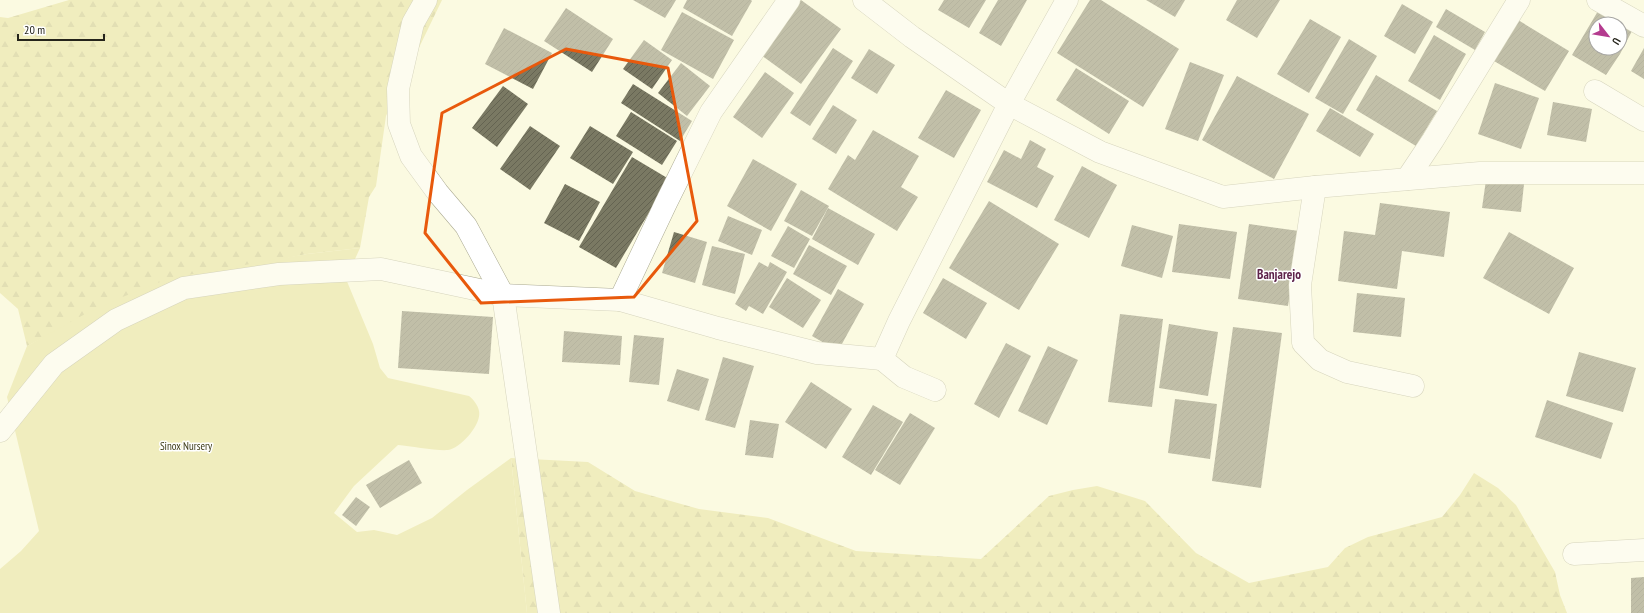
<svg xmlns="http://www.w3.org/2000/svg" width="1644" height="613" font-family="'PT Sans Narrow',sans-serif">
<defs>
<pattern id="forest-firs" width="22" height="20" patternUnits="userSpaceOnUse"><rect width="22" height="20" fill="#e3de92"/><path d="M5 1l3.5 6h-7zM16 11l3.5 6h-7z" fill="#c3be7d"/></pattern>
<pattern id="building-hatch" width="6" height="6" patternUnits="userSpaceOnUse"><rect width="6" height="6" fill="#7a7963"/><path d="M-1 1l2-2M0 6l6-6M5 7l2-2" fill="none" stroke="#646351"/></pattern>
</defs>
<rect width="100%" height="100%" fill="#fbfae1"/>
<!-- forest -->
<g fill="url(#forest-firs)">
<polygon points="69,0 442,0 386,116 376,186 369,197 360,248 307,254 263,263 55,332 27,346 18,309 0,293 0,17 8,18"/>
<polygon points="511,458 588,462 635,491 699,509 768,518 856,551 981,559 1049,496 1073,490 1097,486 1145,501 1196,553 1249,583 1328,567 1345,548 1368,537 1442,517 1460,495 1474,473 1498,488 1516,505 1555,572 1560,595 1567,613 527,613"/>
</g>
<!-- park -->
<path fill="#e3de92" d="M360 248 346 279 373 344 380 368 388 378 469 396C473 399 478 405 479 411 482 424 461 448 448 450 436 451 411 446 398 445L354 486 334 513 357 532 374 530 397 535 432 518 467 490 511 458 527 613H0V569L21 551 39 531 7 397 27 346 85 314 120 298 170 278 307 254Z"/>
<!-- building -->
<g fill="url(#building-hatch)" fill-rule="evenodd">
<polygon points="633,0 676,0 665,18"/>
<polygon points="687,0 751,0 752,1 732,36 683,8"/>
<polygon points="801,0 841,29 801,84 761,55"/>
<polygon points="944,0 986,0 969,28 938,10"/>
<polygon points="998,0 1027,0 1001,46 979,33"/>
<polygon points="1090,0 1101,0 1179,49 1143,107 1057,53"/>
<polygon points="1146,0 1185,0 1175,17"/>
<polygon points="1237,0 1280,0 1257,38 1226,20"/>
<polygon points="1402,4 1433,22 1415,54 1384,36"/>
<polygon points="566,8 613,39 592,72 544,41"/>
<polygon points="1446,9 1485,32 1475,50 1436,27"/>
<path d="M1598 11 1632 31 1620 54 1606 75 1572 55ZM1596 24H1620V48H1596Z"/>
<polygon points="682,12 734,40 713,79 661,50"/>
<polygon points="1310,19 1341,37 1309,93 1277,74"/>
<polygon points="1518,20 1569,51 1545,91 1494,61"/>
<polygon points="504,28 552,53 533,89 485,64"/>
<polygon points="1434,35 1466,54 1440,100 1408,81"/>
<polygon points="1349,39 1377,56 1343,114 1315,98"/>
<polygon points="644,40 672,60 652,89 623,69"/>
<polygon points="833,48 853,61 810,126 790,113"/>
<polygon points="1644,48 1644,79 1631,71"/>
<polygon points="869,49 895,65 877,94 851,78"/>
<polygon points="1190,62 1224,75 1198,141 1165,129"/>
<polygon points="681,63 710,86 687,116 658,93"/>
<polygon points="1076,68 1129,101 1109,134 1056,100"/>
<polygon points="765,72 794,93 762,138 733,117"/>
<polygon points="1376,75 1437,111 1416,146 1356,110"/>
<polygon points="1237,76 1309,114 1274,179 1202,140"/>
<polygon points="1495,83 1539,98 1521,149 1478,134"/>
<polygon points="633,84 692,121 680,141 621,103"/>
<polygon points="503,86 528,104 497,147 472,128"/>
<polygon points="946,90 981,110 954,158 918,138"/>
<polygon points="1553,102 1592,109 1586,142 1547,135"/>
<polygon points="833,105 857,120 836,154 812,139"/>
<polygon points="1330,108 1374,134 1360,157 1316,131"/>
<polygon points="631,112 677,141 662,165 616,136"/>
<polygon points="530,126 560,146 530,190 500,169"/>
<polygon points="590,126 633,152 613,184 570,158"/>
<polygon points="873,130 919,156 901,187 918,197 897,231 828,189 848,155 855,160"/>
<polygon points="1030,140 1046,149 1037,167 1054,176 1037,208 987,182 1004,150 1021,159"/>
<polygon points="632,157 669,179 616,268 579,247"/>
<polygon points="753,159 797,184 771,231 727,206"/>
<polygon points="1082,166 1117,185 1089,238 1054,220"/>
<polygon points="1486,180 1524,184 1521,212 1482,208"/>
<polygon points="565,184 600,202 579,241 544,223"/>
<polygon points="801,190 829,206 812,236 784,221"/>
<polygon points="989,201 1059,244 1019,310 949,268"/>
<polygon points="1380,203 1450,212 1444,257 1402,251 1397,289 1338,281 1344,231 1375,235"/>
<polygon points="828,208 875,234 858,265 812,239"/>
<polygon points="728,216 762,230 752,255 718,241"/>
<polygon points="1179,224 1237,232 1230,279 1172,272"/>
<polygon points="1249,224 1299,231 1288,306 1238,299"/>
<polygon points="1132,225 1173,236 1162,278 1121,266"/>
<polygon points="788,226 810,239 794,268 771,256"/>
<polygon points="674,232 707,242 695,283 662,273"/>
<polygon points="1509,232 1574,268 1549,314 1483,278"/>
<polygon points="809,245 847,266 831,295 793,274"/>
<polygon points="712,246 745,254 735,294 702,285"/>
<polygon points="759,262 768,267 770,262 787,272 763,314 749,306 746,311 735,304"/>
<polygon points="787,278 821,300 803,328 769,307"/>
<polygon points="943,278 987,303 966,339 923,313"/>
<polygon points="838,289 864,304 838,351 812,336"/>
<polygon points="1357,293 1405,298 1401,337 1353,332"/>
<polygon points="402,311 493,317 489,374 398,368"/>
<polygon points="1120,314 1163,319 1152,407 1108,402"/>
<polygon points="1169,324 1218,332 1208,396 1159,388"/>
<polygon points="1233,327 1282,333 1261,488 1212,481"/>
<polygon points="564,331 622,336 620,365 562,362"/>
<polygon points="634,335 664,338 659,385 629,382"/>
<polygon points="1006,343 1031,356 999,418 974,404"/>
<polygon points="1048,346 1078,360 1047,425 1018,411"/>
<polygon points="1579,352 1636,368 1623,412 1566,396"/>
<polygon points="723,357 754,366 735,428 705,420"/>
<polygon points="677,369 709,379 699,411 667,401"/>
<polygon points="811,382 852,409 826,449 785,422"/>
<polygon points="1175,399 1217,404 1210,459 1168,453"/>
<polygon points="1547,400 1613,423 1601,459 1535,437"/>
<polygon points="873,405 903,422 871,475 842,457"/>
<polygon points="910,413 935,428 900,485 875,470"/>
<polygon points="750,420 779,424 773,458 745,455"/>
<polygon points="409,460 422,483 380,508 366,485"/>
<polygon points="356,497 370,507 356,526 342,515"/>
<polygon points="1644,577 1644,613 1631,613 1631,578"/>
</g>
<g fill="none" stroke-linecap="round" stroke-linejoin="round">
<!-- street casing -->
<g stroke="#aaa991" stroke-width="23">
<g id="street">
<polyline points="864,0 912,37 1009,104 1067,0"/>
<polyline points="1598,0 1644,26"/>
<polyline points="1595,91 1644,120"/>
<polyline points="1407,179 1433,140 1519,0"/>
<polyline points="1315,187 1300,285 1303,343 1320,360 1347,372 1413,386"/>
<polyline points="620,300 666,203 711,112 789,0"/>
<polyline points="882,359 904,377 935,390"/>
<polyline points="0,431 54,364 116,320 184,288 279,274 381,269 503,295"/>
<polyline points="1574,554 1644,550"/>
</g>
</g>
<!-- secondary casing -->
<g stroke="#aaa991" stroke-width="23">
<g id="secondary">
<polyline points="426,0 413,23 398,89 399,124 411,156 438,193 466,226 503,295 549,613"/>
<polyline points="503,295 620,300 718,328 817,353 882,359 899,321 1009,104 1100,152 1223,197 1315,187 1480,173 1644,173"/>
</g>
</g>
<!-- street -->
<use href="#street" stroke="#fff" stroke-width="22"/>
<!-- secondary -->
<use href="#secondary" stroke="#fff" stroke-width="22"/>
</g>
<!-- marked area -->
<path d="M0 0H1644V613H0ZM566 49 668 68 697 221 634 297 481 303 425 233 442 113Z" fill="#fbfae1" fill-opacity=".55" fill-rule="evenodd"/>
<path fill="none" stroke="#e8590c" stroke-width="3" stroke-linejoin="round" d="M566 49 668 68 697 221 634 297 481 303 425 233 442 113Z"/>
<g text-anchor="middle" stroke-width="3" stroke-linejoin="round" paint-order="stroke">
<!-- park labels -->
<g font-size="11" fill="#3b3914" stroke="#fff">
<text x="186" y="450">Sinox Nursery</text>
</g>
<!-- quarter labels -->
<g font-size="13" font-weight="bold" fill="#5e234b" stroke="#fff">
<text x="1279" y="279">Banjarejo</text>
</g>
</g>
<!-- north arrow -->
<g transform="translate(1608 36) rotate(121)"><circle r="19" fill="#ffffff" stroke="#a8a7a4"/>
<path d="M0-3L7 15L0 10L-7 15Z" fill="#b43b8f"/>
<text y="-6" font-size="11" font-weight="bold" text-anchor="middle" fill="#25241b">U</text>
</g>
<!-- scale -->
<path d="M18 34v6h86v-6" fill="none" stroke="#25241b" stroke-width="2"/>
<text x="24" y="34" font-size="12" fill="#25241b" stroke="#ffffff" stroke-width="3" paint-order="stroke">20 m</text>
</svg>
